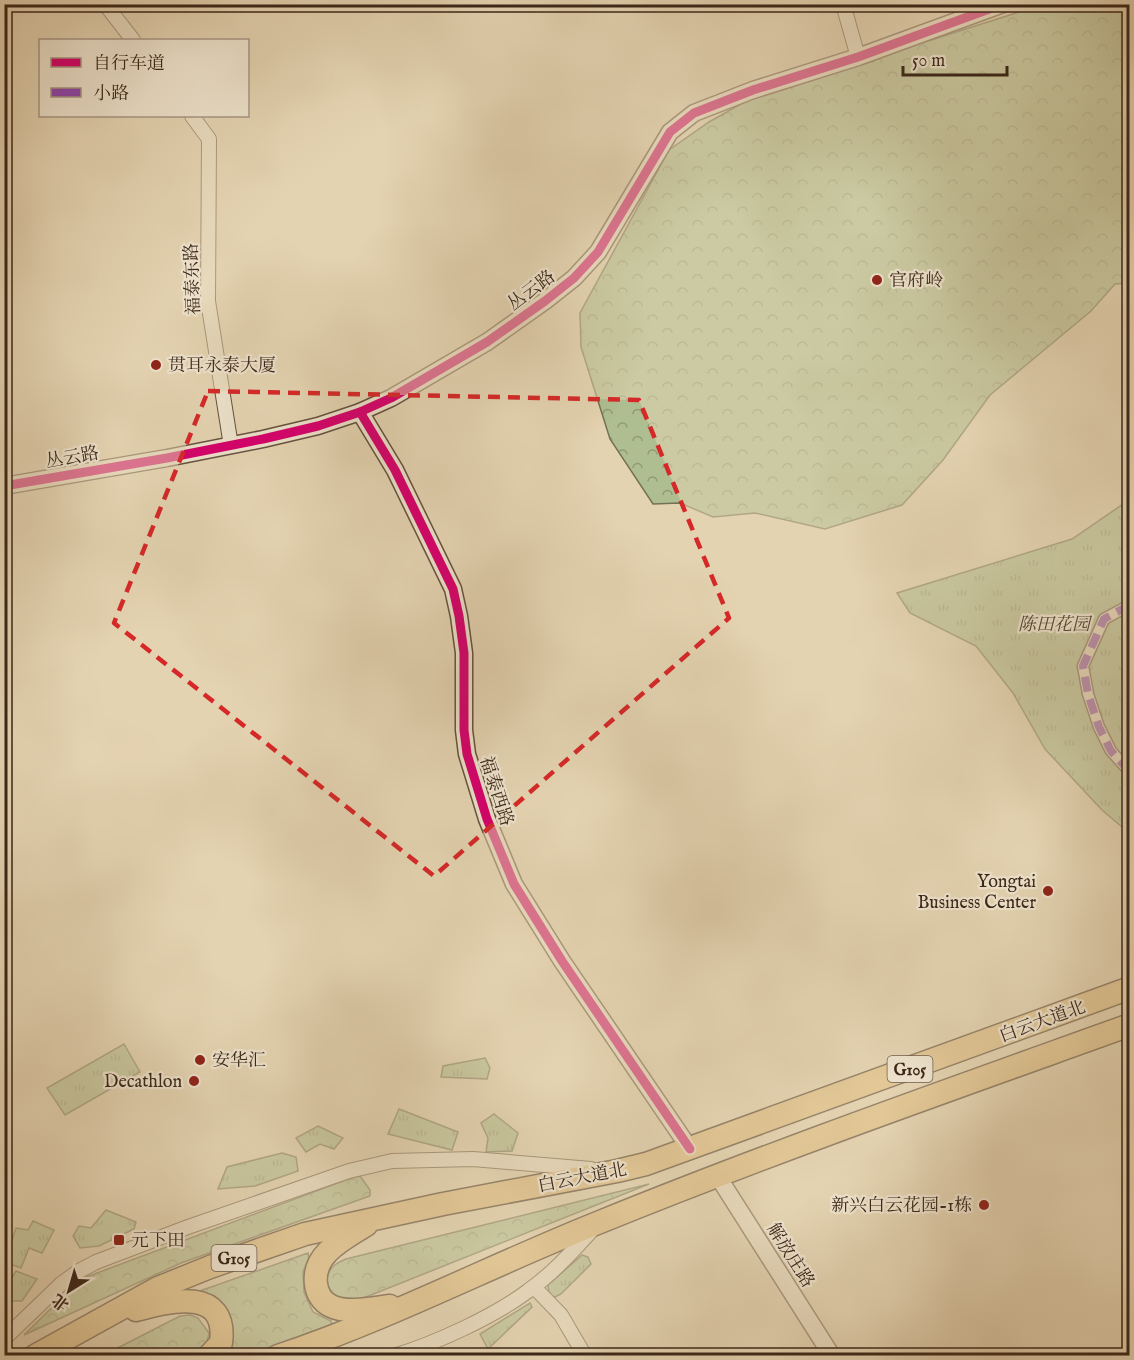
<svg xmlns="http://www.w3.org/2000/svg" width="1134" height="1360" font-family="'IM FELL English','Noto Serif SC',serif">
<defs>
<pattern id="grass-tufts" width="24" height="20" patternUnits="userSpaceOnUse" patternTransform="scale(1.5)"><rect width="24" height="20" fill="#aebe91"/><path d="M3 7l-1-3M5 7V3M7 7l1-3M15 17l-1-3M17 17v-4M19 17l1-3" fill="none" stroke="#8f9a75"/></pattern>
<pattern id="forest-crowns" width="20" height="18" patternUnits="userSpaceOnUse" patternTransform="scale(1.5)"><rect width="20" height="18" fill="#aebe91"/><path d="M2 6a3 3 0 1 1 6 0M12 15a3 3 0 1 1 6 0" fill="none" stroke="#8f9a75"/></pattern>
</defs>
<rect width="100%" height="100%" fill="#e4d3b1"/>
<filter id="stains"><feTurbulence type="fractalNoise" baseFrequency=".00333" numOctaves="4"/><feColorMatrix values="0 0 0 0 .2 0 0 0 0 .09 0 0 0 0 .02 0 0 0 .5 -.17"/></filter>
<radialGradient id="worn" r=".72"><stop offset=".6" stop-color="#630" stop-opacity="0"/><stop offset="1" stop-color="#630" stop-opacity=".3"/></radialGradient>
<!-- grass -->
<g fill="url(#grass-tufts)" stroke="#747254" stroke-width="1.5">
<polygon points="1129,500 1129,833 1102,810 1045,749 1013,693 976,646 910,613 897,593 1072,539"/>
<polygon points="124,1044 140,1072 65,1115 47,1088"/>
<polygon points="485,1058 490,1068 487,1079 441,1077 443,1066"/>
<polygon points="399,1109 458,1132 452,1150 388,1134"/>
<polygon points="494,1114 518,1133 512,1151 486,1152 488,1138 481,1123"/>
<polygon points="318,1126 343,1138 334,1149 320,1144 306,1152 296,1138"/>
<polygon points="282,1153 296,1157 298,1171 255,1186 218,1189 227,1167"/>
<polygon points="106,1210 136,1222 134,1229 99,1246 80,1248 73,1236 79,1226 91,1228"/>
<polygon points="33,1221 54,1230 42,1253 29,1248 21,1268 5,1262 16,1228 28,1230"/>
<polygon points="582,1255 588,1257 591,1264 561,1294 553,1298 549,1293 548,1285"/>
<polygon points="16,1271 37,1279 22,1301 8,1301 5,1307 5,1289"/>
<polygon points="530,1303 532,1307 488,1349 480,1334"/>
</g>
<!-- forest -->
<g fill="url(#forest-crowns)" stroke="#747254" stroke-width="1.5">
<polygon points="1050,4 1129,5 1129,283 1115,284 1091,311 990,395 943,460 902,505 825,529 755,513 713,517 680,503 653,504 610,439 581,347 580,313 669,150 709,122 755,96 1035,7"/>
<polygon points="360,1176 370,1190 370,1196 181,1263 24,1335 81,1279 351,1178"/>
<path d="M649 1184 366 1297C361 1298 356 1300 351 1301 339 1301 323 1289 328 1275 330 1266 339 1262 346 1259Z"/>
<polygon points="308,1253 309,1257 303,1272 304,1292 313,1312 331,1321 332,1326 246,1355 223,1355 194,1293"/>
<polygon points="190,1315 198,1318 209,1333 207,1342 199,1355 102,1356 180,1316"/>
</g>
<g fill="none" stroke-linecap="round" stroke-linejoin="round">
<!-- pedestrian casing -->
<g stroke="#65523e" stroke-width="13">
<polyline id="pedestrian" points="1130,605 1104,619 1083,666 1088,694 1099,727 1111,751 1130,772"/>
</g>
<!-- minor casing -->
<g stroke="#65523e" stroke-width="16">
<g id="minor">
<polyline points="105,4 133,40"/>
<polyline points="843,4 858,57"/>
<polyline points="192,116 209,139 208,301 231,446"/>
<polyline points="534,1287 561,1315 585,1356"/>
<polyline points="4,1339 61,1284 79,1271 96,1262 188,1227 349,1171 392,1161 473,1159 591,1169"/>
<path d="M394 1356C436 1343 493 1317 528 1291 552 1274 572 1252 592 1230"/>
</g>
</g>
<!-- tertiary casing -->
<g stroke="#65523e" stroke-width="19">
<g id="tertiary">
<polyline points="360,412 395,470 453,589 459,616 464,653 464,730 467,754 487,819 514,884 562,961 690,1149"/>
<polyline points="4,486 167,458 263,439 318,426 360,412 391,398 487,342 545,301 574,278 598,252 670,132 694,113 753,90 858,57 1003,4"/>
<polyline points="717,1175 832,1356"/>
</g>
</g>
<!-- trunk casing -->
<g stroke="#3b2718" stroke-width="25">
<g id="trunk">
<path d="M366 1225C344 1239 312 1254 316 1284 317 1293 322 1302 331 1306 347 1314 373 1308 390 1306"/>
<path d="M136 1310C171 1300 228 1287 221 1343L209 1356"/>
<polyline points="35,1356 158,1288 210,1267 305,1234 443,1204 617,1171 646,1164 1130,988"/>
<path d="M278 1356C389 1319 492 1265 600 1222 775 1151 952 1089 1130 1025"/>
</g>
</g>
<!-- pedestrian -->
<use href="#pedestrian" stroke="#ede2cc" stroke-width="10"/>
<!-- minor -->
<use href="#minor" stroke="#ede2cc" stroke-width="14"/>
<!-- tertiary -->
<use href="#tertiary" stroke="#ede2cc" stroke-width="16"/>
<!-- trunk -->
<use href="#trunk" stroke="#e2ba78" stroke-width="22"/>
<!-- quiet -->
<polyline stroke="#8e44ad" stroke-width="8" stroke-dasharray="15 8" stroke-linecap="butt" points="1130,605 1104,619 1083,666 1088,694 1099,727 1111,751 1130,772"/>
<!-- cycleway casing -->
<g stroke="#ede2cc" stroke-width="13">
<g id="cycleway">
<polyline points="360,412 395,470 453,589 459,616 464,653 464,730 467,754 487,819 514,884 562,961 690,1149"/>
<polyline points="4,486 167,458 263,439 318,426 360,412 391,398 487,342 545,301 574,278 598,252 670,132 694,113 753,90 858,57 1003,4"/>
</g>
</g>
<!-- cycleway -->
<use href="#cycleway" stroke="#d6006c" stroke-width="9"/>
</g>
<!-- marked area -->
<path d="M0 0H1134V1360H0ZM208 391 639 400 729 618 434 876 114 623Z" fill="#e4d3b1" fill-opacity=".55" fill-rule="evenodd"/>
<path fill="none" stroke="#d62828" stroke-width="4.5" stroke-dasharray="12 8" stroke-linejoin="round" d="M208 391 639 400 729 618 434 876 114 623Z"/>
<!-- markers -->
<g fill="#8f2418" stroke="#ede2cc" stroke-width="2">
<circle cx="877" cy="280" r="6"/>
<circle cx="156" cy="365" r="6"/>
<circle cx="1048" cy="891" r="6"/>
<circle cx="200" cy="1060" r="6"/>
<circle cx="194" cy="1081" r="6"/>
<circle cx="984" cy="1205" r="6"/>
<rect x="113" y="1234" width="12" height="12" rx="3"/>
</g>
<g text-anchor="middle" stroke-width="4.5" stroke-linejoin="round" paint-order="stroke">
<!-- shield labels -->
<g fill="#ede2cc" stroke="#705f4e" stroke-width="1.5">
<rect x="887.5" y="1056" width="45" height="26" rx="4.5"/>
<rect x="211.5" y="1245" width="45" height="26" rx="4.5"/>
</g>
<g font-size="16" font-weight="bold" fill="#3b2718">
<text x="910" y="1075">G105</text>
<text x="234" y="1264">G105</text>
</g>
<!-- street labels -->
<g font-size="18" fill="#3b2718" stroke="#ede2cc">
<text transform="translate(192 279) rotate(-92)" y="6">福泰东路</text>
<text transform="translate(531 290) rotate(-37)" y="6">丛云路</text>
<text transform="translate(72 457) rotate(-10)" y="6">丛云路</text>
<text transform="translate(497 791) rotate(72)" y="6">福泰西路</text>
<text transform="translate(1042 1021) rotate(-20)" y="6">白云大道北</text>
<text transform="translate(582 1177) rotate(-11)" y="6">白云大道北</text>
<text transform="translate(791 1255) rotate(58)" y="6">解放庄路</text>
</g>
<!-- poi labels -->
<g font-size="18" fill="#3b2718" stroke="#ede2cc" text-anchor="start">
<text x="889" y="286">官府岭</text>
<text x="168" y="371">贯耳永泰大厦</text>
<text x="1036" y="887" text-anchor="end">Yongtai<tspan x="1036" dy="21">Business Center</tspan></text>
<text x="212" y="1066">安华汇</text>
<text x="182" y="1087" text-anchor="end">Decathlon</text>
<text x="972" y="1211" text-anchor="end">新兴白云花园-1栋</text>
<text x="131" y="1246">元下田</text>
</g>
<!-- park labels -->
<g font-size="18" font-style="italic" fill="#524530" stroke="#ede2cc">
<text x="1054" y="630">陈田花园</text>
</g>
</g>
<!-- margin -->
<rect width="1134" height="1360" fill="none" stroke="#e4d3b1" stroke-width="24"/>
<rect x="6" y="6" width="1122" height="1348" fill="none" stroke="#3b2718" stroke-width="3"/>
<rect x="12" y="12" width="1110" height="1336" fill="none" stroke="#3b2718" stroke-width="1.5"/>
<!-- legend -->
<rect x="39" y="39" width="210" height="78" fill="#ede2cc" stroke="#a69784" stroke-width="1.5"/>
<rect x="51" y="58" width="30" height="9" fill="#d6006c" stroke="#a69784" stroke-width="1.5"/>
<text x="93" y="69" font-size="18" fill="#3b2718">自行车道</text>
<rect x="51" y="88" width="30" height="9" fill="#8e44ad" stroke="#a69784" stroke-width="1.5"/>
<text x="93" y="99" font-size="18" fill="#3b2718">小路</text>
<!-- north arrow -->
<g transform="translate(69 1291) rotate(217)" stroke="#ede2cc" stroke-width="4.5" paint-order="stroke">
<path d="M0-4.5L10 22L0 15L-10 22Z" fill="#3b2718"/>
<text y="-9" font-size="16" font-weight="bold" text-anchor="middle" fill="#3b2718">北</text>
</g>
<!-- scale -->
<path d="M903 66v9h104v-9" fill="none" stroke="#3b2718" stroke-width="3"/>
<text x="912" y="66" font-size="18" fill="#3b2718" stroke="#ede2cc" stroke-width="4.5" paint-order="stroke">50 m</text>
<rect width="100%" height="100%" filter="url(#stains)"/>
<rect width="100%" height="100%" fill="url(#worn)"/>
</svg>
